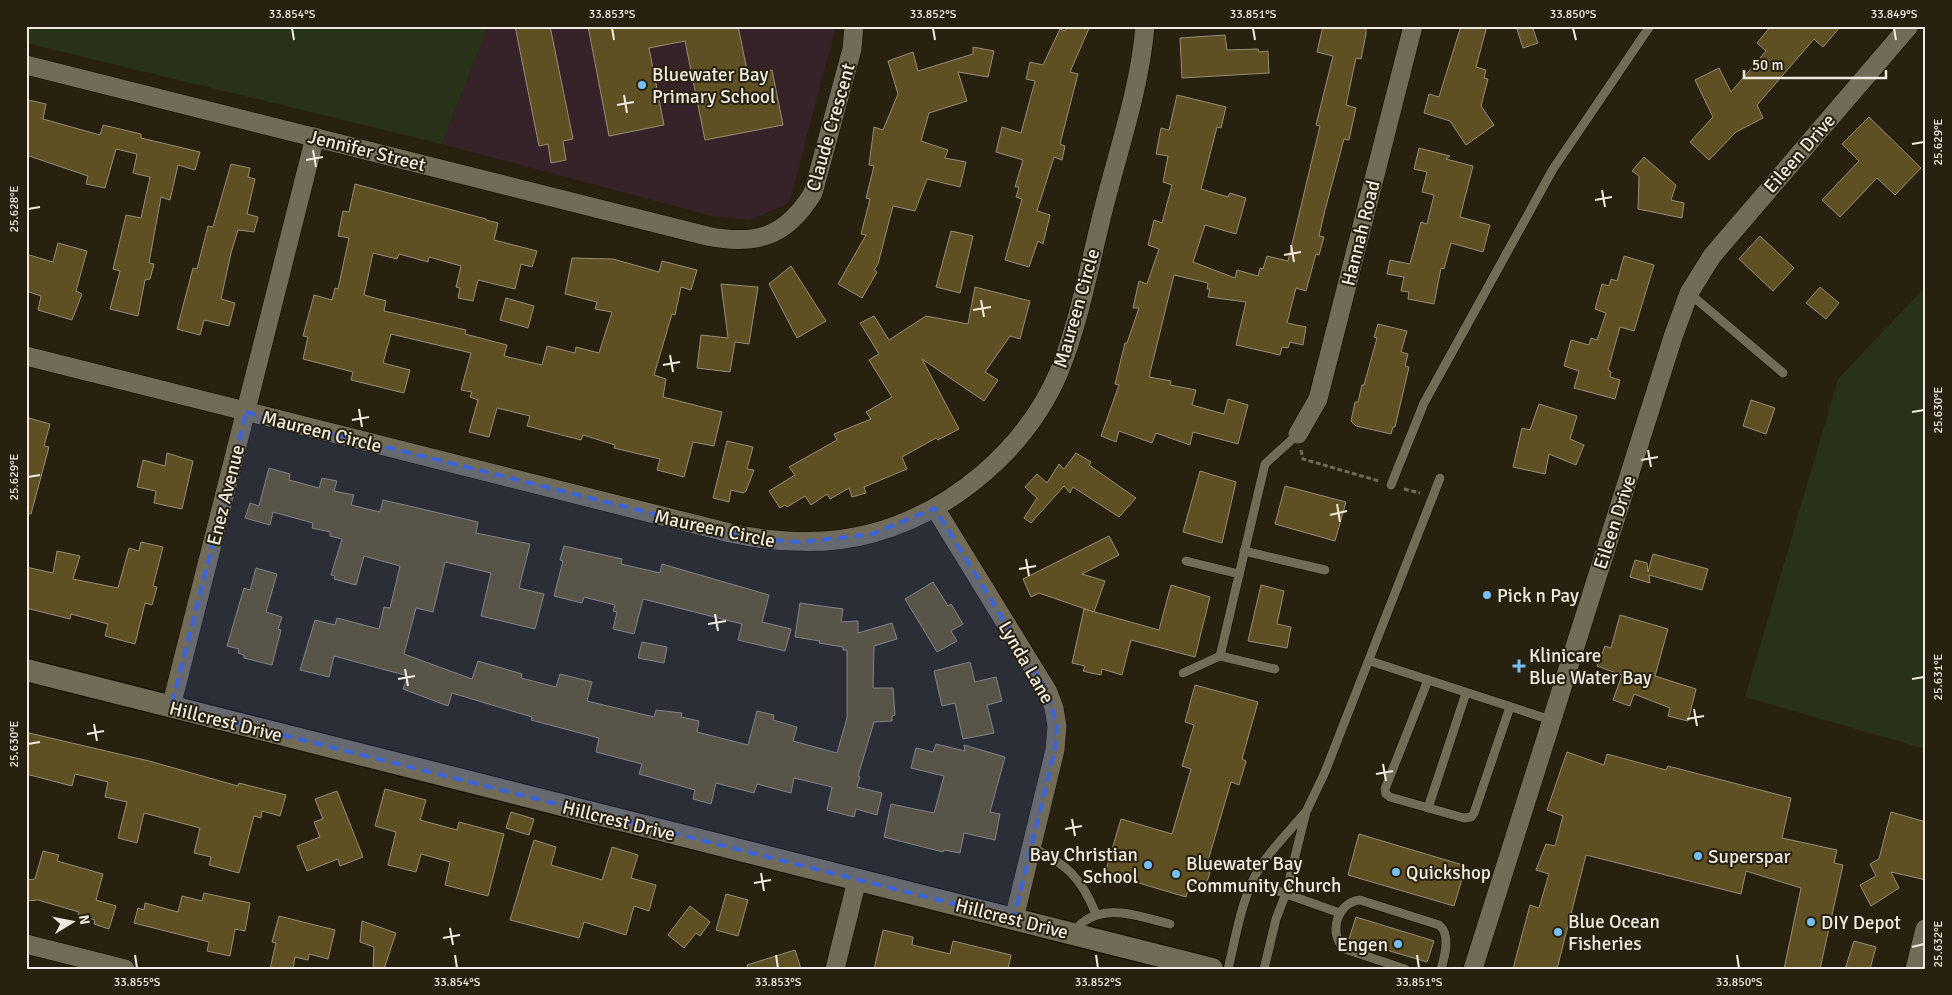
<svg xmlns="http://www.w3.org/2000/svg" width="1952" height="995" font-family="Signika,sans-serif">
<rect width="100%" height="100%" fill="#282110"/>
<!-- education -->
<polygon fill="#362329" points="488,26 836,26 789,203 749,220 712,216 442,144"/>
<!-- green -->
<g fill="#283218">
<polygon points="26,26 488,26 442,144 26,43"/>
<polygon points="1926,286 1926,749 1745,697 1838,379"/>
</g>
<!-- building -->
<g fill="#5f5023" stroke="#958d79">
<polygon points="515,26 550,26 573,139 563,141 566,160 551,163 548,144 539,146"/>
<polygon points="588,26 738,26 748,75 772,70 783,125 705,140 685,41 649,48 664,125 609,136"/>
<polygon points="1068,26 1090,26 1070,72 1078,74 1060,144 1065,146 1062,160 1054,157 1037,211 1050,215 1043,244 1038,241 1029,267 1005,260 1022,199 1016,197 1019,187 1015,187 1023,160 996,152 1002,127 1021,133 1035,81 1026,79 1030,62 1043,65 1060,29 1065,31"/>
<polygon points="1323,26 1353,26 1366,29 1366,34 1361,59 1356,58 1346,105 1356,108 1349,140 1344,139 1325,210 1319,236 1324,237 1319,255 1316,254 1306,291 1296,288 1287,323 1306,327 1303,345 1290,342 1288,348 1282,347 1280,355 1236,345 1246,302 1208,297 1210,289 1207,289 1208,283 1174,275 1149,377 1171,381 1170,385 1196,390 1192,405 1224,414 1228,399 1248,405 1238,444 1193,432 1190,445 1156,433 1152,443 1119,431 1116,442 1101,436 1119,385 1115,384 1125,343 1127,343 1139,308 1133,308 1139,281 1147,284 1159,249 1148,245 1154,220 1162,223 1172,185 1163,182 1168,156 1156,154 1161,128 1169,130 1177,95 1226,107 1221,128 1217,127 1201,189 1228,197 1230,193 1246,198 1236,234 1205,225 1193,262 1235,278 1237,270 1258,276 1260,268 1263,269 1267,256 1288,261 1320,126 1316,125 1333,56 1317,52"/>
<polygon points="1461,26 1487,26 1476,67 1486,70 1484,78 1488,79 1481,106 1494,125 1466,145 1450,121 1424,113 1429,94 1439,97"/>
<polygon points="1516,26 1532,26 1538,43 1523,48"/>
<polygon points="1771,26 1841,26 1823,47 1814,39 1757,105 1763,118 1736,132 1709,160 1690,142 1713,117 1695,80 1719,68 1731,92 1766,51 1757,43"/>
<polygon points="1225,35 1227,50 1258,49 1259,52 1268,51 1269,73 1182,78 1180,38"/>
<polygon points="973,47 994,51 988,77 958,72 967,101 929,113 921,141 948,150 945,158 966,162 960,187 927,179 915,211 893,206 878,264 874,270 877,272 862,298 838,284 866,235 861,234 870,199 866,198 874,166 869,165 874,127 883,130 898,94 888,61 913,52 918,71 973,54"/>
<polygon points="28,100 46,104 43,119 100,135 103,125 141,134 141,138 200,152 195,170 178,165 170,200 161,197 149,263 154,264 150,279 145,280 138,316 110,309 120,271 113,269 126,215 141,218 150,177 133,173 137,154 116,149 105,188 86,184 88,176 26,155"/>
<polygon points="1869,117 1921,168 1895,195 1877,178 1840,217 1822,200 1859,161 1842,144"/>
<polygon points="1419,148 1450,156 1446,159 1473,166 1460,217 1490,225 1483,252 1451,243 1444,269 1441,268 1434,304 1408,299 1409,292 1401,291 1404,277 1387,274 1390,260 1410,264 1421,222 1427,224 1434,195 1422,192 1427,172 1414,169"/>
<polygon points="1644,157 1676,185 1671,200 1684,203 1682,218 1638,209 1639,176 1632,171"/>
<polygon points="231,164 250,168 248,177 255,179 247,214 258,217 254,232 238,230 231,253 221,299 235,303 229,326 204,320 200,335 177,329 193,268 197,269 208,226 213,227"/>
<polygon points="355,184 486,219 486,220 498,223 494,240 537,251 532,267 521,264 515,289 478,280 473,301 458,298 460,288 456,287 461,266 429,257 428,262 399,254 397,259 373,253 364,295 386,301 384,311 466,330 465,334 507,345 504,356 542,365 547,346 575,353 576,347 599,353 612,312 595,309 597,302 565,294 572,258 613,259 659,272 662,261 697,270 691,290 681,287 675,315 672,314 654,375 666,379 663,397 722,412 714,446 693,442 684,477 657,470 660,459 614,448 615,445 583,435 581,440 527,426 530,416 497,408 489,437 469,432 478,400 470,397 472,392 461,390 471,353 391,334 383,363 410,370 404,393 351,380 353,372 303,359 308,337 303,336 314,295 332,300 335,288 338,289 349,238 338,236 343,211 349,212"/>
<polygon points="951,231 973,236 960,293 936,287"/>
<polygon points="1760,236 1794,268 1773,291 1739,259"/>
<polygon points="58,243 87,251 76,291 82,294 72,320 38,310 41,296 26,291 26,254 53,262"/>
<polygon points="1624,256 1654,265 1634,331 1620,327 1608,370 1611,372 1610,377 1620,380 1615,399 1574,388 1579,371 1564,366 1571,340 1589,345 1591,338 1597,340 1606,313 1595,309 1602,284 1609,286 1611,279 1617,281"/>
<polygon points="791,266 826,321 797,338 769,284"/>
<polygon points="721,284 758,287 749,344 735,342 730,372 697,368 701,335 728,338"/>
<polygon points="975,287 1030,301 1020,339 1010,336 985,372 998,380 984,401 922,359 959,429 938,440 936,438 902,457 907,469 864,487 866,493 852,497 849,488 830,499 827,494 811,505 805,496 787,507 785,505 780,508 769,491 795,475 789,467 837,440 834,434 871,419 866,412 892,397 869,360 879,354 860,323 874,316 889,340 926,316 968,324"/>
<polygon points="1820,287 1839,303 1826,319 1806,303"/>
<polygon points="506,298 534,306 528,328 500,320"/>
<polygon points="1378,324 1407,331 1401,352 1408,354 1405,366 1409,367 1395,427 1393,427 1391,434 1356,426 1351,421 1355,402 1358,402 1362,385 1364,385 1377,338 1374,337"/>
<polygon points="1751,400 1775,408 1766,434 1743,426"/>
<polygon points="1539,404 1577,416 1570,439 1584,445 1576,465 1549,454 1545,474 1513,467 1522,428 1530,430"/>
<polygon points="29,418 50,424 44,446 49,447 31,514 26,513 26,428"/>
<polygon points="727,441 753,447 747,469 754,470 746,491 743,493 731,490 729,502 713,498"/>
<polygon points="167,453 193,461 182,509 154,503 156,491 137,487 143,460 165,466"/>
<polygon points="1076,453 1091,462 1089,465 1136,498 1119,517 1073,487 1070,493 1064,486 1031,523 1024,518 1037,498 1025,487 1037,474 1047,483 1059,464 1064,469"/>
<polygon points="269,468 290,474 289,480 319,488 322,478 337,481 334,491 354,495 351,505 380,512 383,500 478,522 476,533 530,544 519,588 544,594 535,629 481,616 491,573 445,562 433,612 416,608 404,654 472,679 478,661 522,674 521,678 556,687 560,674 592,682 587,701 654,717 656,710 682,713 681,717 699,721 697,732 748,745 757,711 774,715 773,720 797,727 793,741 837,753 847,718 847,650 843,650 843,647 819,643 820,641 795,637 800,603 843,609 841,622 858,621 858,633 892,623 897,639 874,646 873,688 893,688 895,715 892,716 892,721 874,722 858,776 860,777 857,787 882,793 877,815 856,809 854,817 827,810 832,787 794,778 791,793 757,784 754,793 716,783 711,804 693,799 695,790 639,774 642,764 596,752 599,738 531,720 532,717 452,693 448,706 403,689 408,676 334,656 329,677 300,670 315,620 335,625 337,618 379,629 384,607 390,608 400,566 364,556 356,585 334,579 335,576 331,575 342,539 330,536 330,532 312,528 313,523 273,512 270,525 245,518 250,503 259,506"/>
<polygon points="1200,471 1236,482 1222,543 1183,532"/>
<polygon points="1285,486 1346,502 1335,541 1275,524"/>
<polygon points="1109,536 1119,555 1082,574 1105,581 1094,612 1039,593 1031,597 1023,579"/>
<polygon points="141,542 163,547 153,586 157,587 152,605 145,603 135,644 105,636 108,624 71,614 70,619 26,608 26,567 53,573 57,551 80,556 73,579 118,588 129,548 139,551"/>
<polygon points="564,546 622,559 621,564 660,573 662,564 769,595 762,622 791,629 785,651 738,640 742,624 643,599 634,634 613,629 617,612 613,611 615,605 584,597 582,603 554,596 563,561 560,560"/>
<polygon points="1653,554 1708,569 1702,590 1649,575 1650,583 1630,577 1635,560 1647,563 1648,572"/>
<polygon points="256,568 277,574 266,612 282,617 278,629 281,630 272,665 244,658 244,655 238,653 239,649 227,646 244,588 250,590"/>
<polygon points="933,582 948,606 951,604 963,624 951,631 957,641 937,652 905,599"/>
<polygon points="1171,585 1210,597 1195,657 1131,640 1122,675 1102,669 1101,675 1091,673 1083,671 1085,666 1072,663 1084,609 1159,630"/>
<polygon points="1261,585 1284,591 1277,624 1291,627 1287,648 1248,641"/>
<polygon points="1620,615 1668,629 1655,676 1696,689 1688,721 1668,716 1670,708 1634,694 1630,706 1613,700 1622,675 1597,666 1605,646 1611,648"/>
<polygon points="642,642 667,647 664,663 638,658"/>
<polygon points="970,662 975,682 996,677 1002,701 987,705 994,733 963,739 955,703 942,706 934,671"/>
<polygon points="1195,685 1258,702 1242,759 1246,761 1239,785 1231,782 1205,871 1210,872 1205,889 1190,884 1186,897 1105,873 1121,819 1172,834 1191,769 1182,766 1194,725 1185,722"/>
<polygon points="29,733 149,761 238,786 239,783 286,795 280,816 262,811 261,818 254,816 239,873 209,865 211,857 194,853 200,828 144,813 137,843 118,838 127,802 105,797 108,782 75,774 72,786 26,774 26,743"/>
<polygon points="936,744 965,751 964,745 1005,757 990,812 1000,814 995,840 964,833 960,853 944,850 943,852 884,837 891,804 934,813 944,776 911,768 916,748 933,752"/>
<polygon points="1567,752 1604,765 1607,754 1666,770 1668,766 1791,798 1782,838 1837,850 1834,863 1843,865 1820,969 1784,969 1801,888 1746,871 1741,894 1586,855 1557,969 1513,969 1530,905 1539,908 1549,874 1536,870 1546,844 1555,846 1563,816 1547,810"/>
<polygon points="385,789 426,800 420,820 457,830 459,822 504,834 488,896 445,885 450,862 421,854 416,872 388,865 396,832 375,826"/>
<polygon points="337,791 363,857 340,866 338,859 307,871 297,846 320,837 314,822 323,819 315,799"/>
<polygon points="511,812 534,819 529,835 506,828"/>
<polygon points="1891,812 1926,822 1926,880 1891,872 1899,888 1871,906 1860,885 1876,876 1870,864 1879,859"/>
<polygon points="1359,834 1466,866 1454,906 1348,875"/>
<polygon points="534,840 556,847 551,865 602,880 612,847 638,855 631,878 656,885 649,911 634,906 626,935 584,922 579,938 510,920"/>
<polygon points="43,851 59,855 57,861 103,874 96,900 116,906 109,929 94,924 95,920 78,915 79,912 38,900 26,901 26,880 35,879"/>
<polygon points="204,893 250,903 245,931 235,929 230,956 207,951 209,942 134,923 138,908 144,910 145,903 178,912 182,896 202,901"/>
<polygon points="726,894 748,900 738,936 716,930"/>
<polygon points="690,906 710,922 700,936 696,933 684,948 668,935"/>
<polygon points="279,916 335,930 328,959 309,954 308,960 295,957 293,969 270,969 276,943 272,942"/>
<polygon points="1356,917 1434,941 1427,962 1349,939"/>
<polygon points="362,921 396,933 384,969 373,969 374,947 360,942"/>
<polygon points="883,930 913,937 912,945 950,954 953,941 1011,955 1008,969 874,969"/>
<polygon points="1854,941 1876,947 1870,969 1845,969"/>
<polygon points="795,950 801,969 748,969 747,965"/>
</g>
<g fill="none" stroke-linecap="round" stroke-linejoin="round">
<!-- service casing -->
<g stroke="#100b00" stroke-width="10">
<g id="service">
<polyline points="1689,293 1783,373"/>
<polyline points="1391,485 1424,403 1553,169 1650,26"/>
<polyline points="1244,551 1325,570"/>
<polyline points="1186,561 1239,574"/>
<polyline points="1220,656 1275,669"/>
<polyline points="1370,661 1551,720"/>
<polyline points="1183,673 1220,656 1265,464 1298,434"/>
<polyline points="1428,680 1385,789 1386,794 1390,797 1464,818 1471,817 1474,813 1510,707"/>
<polyline points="1428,808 1466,693"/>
<path d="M1032 847C1067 865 1081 877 1096 914"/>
<polyline points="1252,882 1340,913"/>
<path d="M1073 933C1096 899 1137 916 1170 924"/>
<path d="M1228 969C1235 940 1240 909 1252 882 1264 856 1286 835 1304 814"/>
<polyline points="1264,969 1276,919 1286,893 1306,812 1325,772 1440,478"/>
<path d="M1405 969 1345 949C1328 936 1336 902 1360 900L1439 925C1451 934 1445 956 1441 969"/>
</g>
</g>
<!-- minor casing -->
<g stroke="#100b00" stroke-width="20">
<g id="minor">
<path d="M26 65 707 236C756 246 786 237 813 193L852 49 854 26"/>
<path d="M26 356 730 533C777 543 826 546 873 533 953 511 1026 449 1059 372 1080 320 1090 262 1104 207 1119 148 1140 87 1145 26"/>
<polyline points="1298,434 1318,399 1413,26"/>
<polyline points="935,508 1048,692 1054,708 1057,726 1055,750 1014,919"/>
<polyline points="171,707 315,137"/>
<polyline points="26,944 125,969"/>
<polyline points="835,969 857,880"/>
<polyline points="1473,969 1673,337 1689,293 1712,256 1909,26"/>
<polyline points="1915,969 1925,929"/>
</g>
</g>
<!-- tertiary casing -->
<g stroke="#100b00" stroke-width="24">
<polyline id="tertiary" points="26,670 1212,969"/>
</g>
<!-- path -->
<g stroke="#6f695a" stroke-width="3" stroke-dasharray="5 2.5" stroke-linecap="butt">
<polyline points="1301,450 1303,459 1379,481"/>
<polyline points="1404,489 1420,493"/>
</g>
<!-- service -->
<use href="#service" stroke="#726b57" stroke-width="9"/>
<!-- minor -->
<use href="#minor" stroke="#726b57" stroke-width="19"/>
<!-- tertiary -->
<use href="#tertiary" stroke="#726b57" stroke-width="22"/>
</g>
<!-- marked area -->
<path fill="#3c65d9" fill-opacity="0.2" stroke="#3c65d9" stroke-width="4" stroke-dasharray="10 6" stroke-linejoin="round" d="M246 412 755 539 802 542 872 534 935 508 1048 692 1057 726 1055 750 1014 919 171 707Z"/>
<!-- ticks -->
<path fill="none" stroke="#eeeadf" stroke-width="2" d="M292 28 294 40M612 28 614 40M933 28 935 40M1253 28 1255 40M1573 28 1576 40M1894 28 1896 40M624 95 627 113M617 105 634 102M1912 144 1924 142M313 150 316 167M306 160 323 157M1602 190 1605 207M1595 200 1612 197M28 209 40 207M1291 245 1294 262M1284 255 1301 252M981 300 984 317M973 310 991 307M670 355 673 372M663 365 680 362M359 409 362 427M1912 412 1924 410M352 420 369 417M1648 450 1651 467M1641 460 1658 457M28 477 40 475M1337 504 1340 522M1330 515 1347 511M1026 559 1029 576M1019 569 1036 566M715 614 718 631M708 624 726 621M405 669 408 686M398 679 415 676M1912 679 1924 677M1694 709 1697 726M1687 719 1704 716M94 724 97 741M87 734 104 731M28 744 40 742M1383 764 1386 781M1376 774 1393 771M1072 819 1075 836M1065 829 1082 826M761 873 764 891M754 883 771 880M450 928 453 945M443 938 460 935M1912 947 1924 944M135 955 137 968M455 955 457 968M776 955 778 968M1096 955 1098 968M1417 955 1419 968M1737 955 1739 968"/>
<!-- markers -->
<g fill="#76c0f7" stroke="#282110" stroke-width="2">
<circle cx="642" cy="85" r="5"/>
<circle cx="1487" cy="595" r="5"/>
<path d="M1516.5 658.5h5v5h5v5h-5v5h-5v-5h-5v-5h5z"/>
<circle cx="1698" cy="856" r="5"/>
<circle cx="1148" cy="865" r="5"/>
<circle cx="1396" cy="872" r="5"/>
<circle cx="1176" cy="874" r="5"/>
<circle cx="1811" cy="922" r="5"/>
<circle cx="1558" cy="932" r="5"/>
<circle cx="1398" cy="944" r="5"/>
</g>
<g text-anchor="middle" stroke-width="4" stroke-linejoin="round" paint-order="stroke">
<!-- poi labels -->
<g font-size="19" fill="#eeeadf" stroke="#282110" text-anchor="start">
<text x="652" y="81">Bluewater Bay<tspan x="652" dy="22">Primary School</tspan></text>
<text x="1497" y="602">Pick n Pay</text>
<text x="1529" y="662">Klinicare<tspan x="1529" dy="22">Blue Water Bay</tspan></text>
<text x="1138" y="861" text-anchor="end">Bay Christian<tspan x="1138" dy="22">School</tspan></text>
<text x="1708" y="863">Superspar</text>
<text x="1186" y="870">Bluewater Bay<tspan x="1186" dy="22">Community Church</tspan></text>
<text x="1406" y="879">Quickshop</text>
<text x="1568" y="928">Blue Ocean<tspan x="1568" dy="22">Fisheries</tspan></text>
<text x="1821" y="929">DIY Depot</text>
<text x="1388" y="951" text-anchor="end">Engen</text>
</g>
<!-- street labels -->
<g font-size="19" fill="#eeeadf" stroke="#282110">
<text transform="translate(830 127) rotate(-74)" y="7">Claude Crescent</text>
<text transform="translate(367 150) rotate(14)" y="7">Jennifer Street</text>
<text transform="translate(1799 153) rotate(-49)" y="7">Eileen Drive</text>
<text transform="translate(1360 233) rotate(-76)" y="7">Hannah Road</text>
<text transform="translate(1076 308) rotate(-74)" y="7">Maureen Circle</text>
<text transform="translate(322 431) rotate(14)" y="7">Maureen Circle</text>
<text transform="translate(225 495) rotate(-76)" y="7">Enez Avenue</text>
<text transform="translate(1614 522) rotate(-72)" y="7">Eileen Drive</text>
<text transform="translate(715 528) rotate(12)" y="7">Maureen Circle</text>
<text transform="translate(1027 662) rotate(60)" y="7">Lynda Lane</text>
<text transform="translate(226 721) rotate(14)" y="7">Hillcrest Drive</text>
<text transform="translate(619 820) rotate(14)" y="7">Hillcrest Drive</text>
<text transform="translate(1012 918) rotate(14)" y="7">Hillcrest Drive</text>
</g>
</g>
<!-- border -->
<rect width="1952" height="995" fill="none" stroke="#282110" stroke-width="55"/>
<!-- north arrow -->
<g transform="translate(72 922) rotate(80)" stroke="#282110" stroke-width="4" paint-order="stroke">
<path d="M0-4L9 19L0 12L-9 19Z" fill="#eeeadf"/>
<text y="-8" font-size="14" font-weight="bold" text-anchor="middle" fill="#eeeadf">N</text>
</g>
<!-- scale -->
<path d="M1744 70v8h142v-8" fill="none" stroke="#eeeadf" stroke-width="2.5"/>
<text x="1752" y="70" font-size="15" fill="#eeeadf" stroke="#282110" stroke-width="4" paint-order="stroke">50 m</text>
<rect x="28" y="28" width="1896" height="940" fill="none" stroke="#eeeadf" stroke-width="2"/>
<g font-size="12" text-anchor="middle" fill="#eeeadf">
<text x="292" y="18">33.854°S</text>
<text x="612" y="18">33.853°S</text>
<text x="933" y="18">33.852°S</text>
<text x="1253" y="18">33.851°S</text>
<text x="1573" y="18">33.850°S</text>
<text x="1894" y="18">33.849°S</text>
<text transform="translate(1938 142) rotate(-90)" y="4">25.629°E</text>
<text transform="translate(14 209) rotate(-90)" y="4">25.628°E</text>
<text transform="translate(1938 410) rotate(-90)" y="4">25.630°E</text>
<text transform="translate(14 477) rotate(-90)" y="4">25.629°E</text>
<text transform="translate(1938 677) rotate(-90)" y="4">25.631°E</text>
<text transform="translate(14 744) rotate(-90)" y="4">25.630°E</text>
<text transform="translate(1938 944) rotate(-90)" y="4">25.632°E</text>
<text x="137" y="986">33.855°S</text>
<text x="457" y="986">33.854°S</text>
<text x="778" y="986">33.853°S</text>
<text x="1098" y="986">33.852°S</text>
<text x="1419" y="986">33.851°S</text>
<text x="1739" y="986">33.850°S</text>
</g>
</svg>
